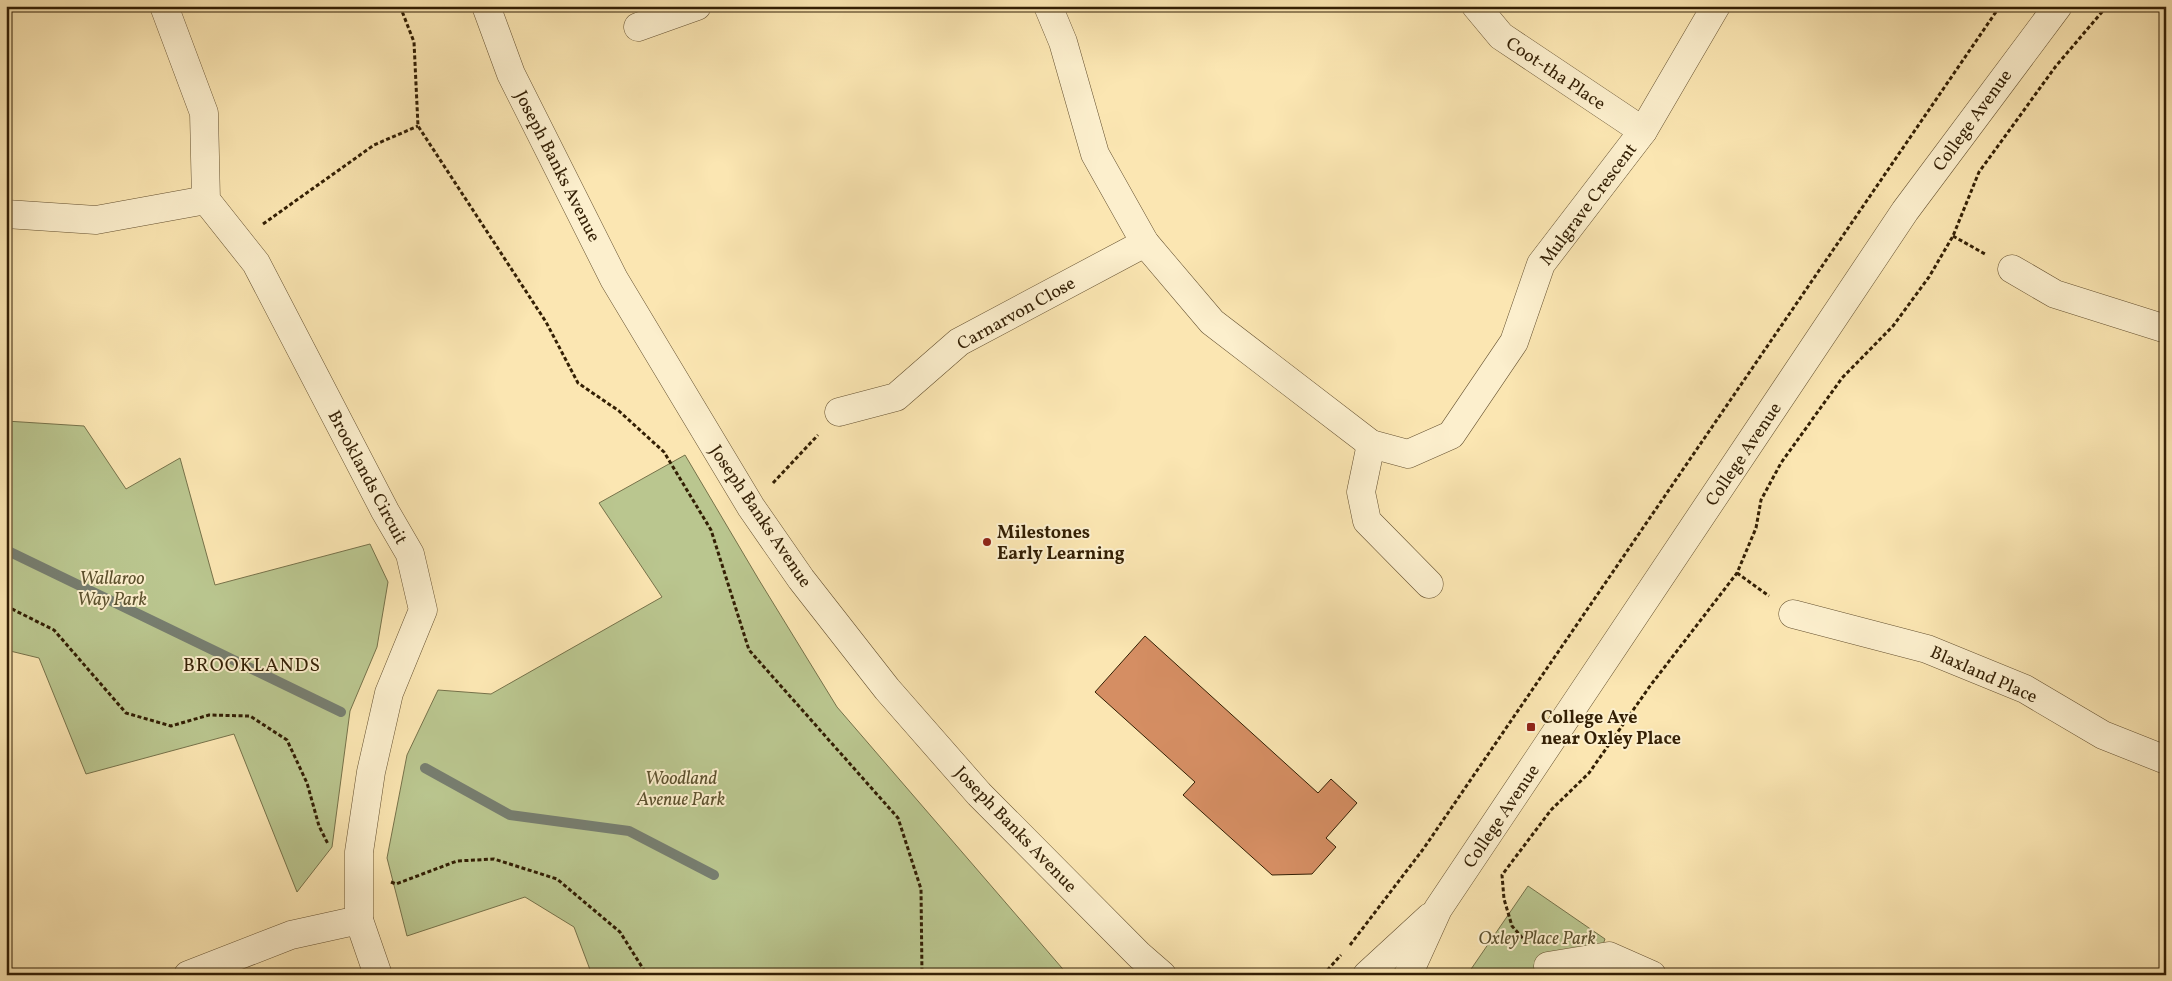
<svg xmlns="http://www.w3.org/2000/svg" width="2172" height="981" font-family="Vollkorn,serif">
<rect width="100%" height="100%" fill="#fbe6b2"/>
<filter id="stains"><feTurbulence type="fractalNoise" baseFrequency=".004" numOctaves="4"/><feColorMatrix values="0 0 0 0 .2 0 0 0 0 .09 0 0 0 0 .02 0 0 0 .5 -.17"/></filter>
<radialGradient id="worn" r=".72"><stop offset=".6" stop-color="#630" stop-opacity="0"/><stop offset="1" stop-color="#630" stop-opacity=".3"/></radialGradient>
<!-- green -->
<g fill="#bac68f" stroke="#76724a">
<polygon points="6,421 84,426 126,489 180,458 215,585 370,544 388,582 377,647 350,711 332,847 297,892 234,734 86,774 39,658 6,650"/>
<polygon points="685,455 759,580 837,707 1068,975 592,975 574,927 525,897 407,936 387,858 407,755 438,690 491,694 662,597 599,503"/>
<polygon points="1528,886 1605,939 1592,975 1467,975"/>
</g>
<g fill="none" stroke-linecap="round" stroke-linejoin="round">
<!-- stream -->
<g stroke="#777e70" stroke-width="10">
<polyline points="6,550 341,712"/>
<polyline points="425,768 510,815 629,831 714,875"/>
</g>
</g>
<!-- building -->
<polygon fill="#d58e63" stroke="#331f04" points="1145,636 1318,793 1331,779 1357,803 1326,838 1336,847 1312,874 1272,875 1183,795 1195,782 1095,692"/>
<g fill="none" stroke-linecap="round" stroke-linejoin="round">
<!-- minor casing -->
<g stroke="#655130" stroke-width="29">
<g id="minor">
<polyline points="164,6 204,113 206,200 256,263 385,511 410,554 423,610 389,693 371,772 359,852 359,920 378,975"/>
<polyline points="1048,6 1063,42 1095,154 1145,243 1212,322 1371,444 1408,454 1451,435 1514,342 1541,264 1643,131 1716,6"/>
<polyline points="1476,6 1501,36 1643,131"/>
<polyline points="638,27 697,6"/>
<polyline points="6,214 96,220 206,200"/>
<polyline points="2012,269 2055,294 2166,329"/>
<polyline points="839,412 896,397 959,342 1145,243"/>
<polyline points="1371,444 1361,492 1367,521 1429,584"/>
<polyline points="1793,614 1927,649 2025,689 2103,735 2166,760"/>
<polyline points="1548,966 1609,956 1652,975"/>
<polyline points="188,975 291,935 359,920"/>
</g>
</g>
<!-- tertiary casing -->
<g stroke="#655130" stroke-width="29">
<g id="tertiary">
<polyline points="486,6 511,74 614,279 751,507 801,579 887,689 979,794 1139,955 1162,975"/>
<polyline points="1367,975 1430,917"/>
<polyline points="1408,975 1438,909 1905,211 2058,6"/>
</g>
</g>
<!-- path -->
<g stroke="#331f04" stroke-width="3" stroke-dasharray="4 2.5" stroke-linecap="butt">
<polyline points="400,6 414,42 418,126 546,322 578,383 619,411 664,452 711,530 749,650 898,818 921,889 922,975"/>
<polyline points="263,224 374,145 418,126"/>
<polyline points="1953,236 1985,254"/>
<polyline points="773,483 818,435"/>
<polyline points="1737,573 1769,596"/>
<polyline points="6,606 54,630 126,713 171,726 209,715 250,716 287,740 307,783 319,826 328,844"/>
<polyline points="391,882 396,884 457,861 494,859 557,879 620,932 647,975"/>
<polyline points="1527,943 1512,926 1504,899 1502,875 1551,810 1589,773 1650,686 1737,573 1756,528 1761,500 1781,463 1842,378 1893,326 1929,277 1953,236 1979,172 2056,66 2107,6"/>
<polyline points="1350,945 1424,848 2000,6"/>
<polyline points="1323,975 1341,955"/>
</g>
<!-- minor -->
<use href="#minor" stroke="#fcefcd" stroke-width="28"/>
<!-- tertiary -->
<use href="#tertiary" stroke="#fcefcd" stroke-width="28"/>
</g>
<!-- markers -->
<g fill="#8f2418" stroke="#fcefcd" stroke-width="2">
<circle cx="987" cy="542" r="5"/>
<rect x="1526" y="722" width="10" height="10" rx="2.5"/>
</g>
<g text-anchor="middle" stroke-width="4" stroke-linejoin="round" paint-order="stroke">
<!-- street labels -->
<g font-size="18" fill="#331f04" stroke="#fcefcd">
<text transform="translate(1556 73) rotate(34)" y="6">Coot-tha Place</text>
<text transform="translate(1972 120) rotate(-54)" y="6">College Avenue</text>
<text transform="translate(558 166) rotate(63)" y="6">Joseph Banks Avenue</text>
<text transform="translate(1588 204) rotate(-53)" y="6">Mulgrave Crescent</text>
<text transform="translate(1016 313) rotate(-29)" y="6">Carnarvon Close</text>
<text transform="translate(1743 454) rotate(-56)" y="6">College Avenue</text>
<text transform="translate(368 477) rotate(62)" y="6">Brooklands Circuit</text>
<text transform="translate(761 516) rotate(56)" y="6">Joseph Banks Avenue</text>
<text transform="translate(1984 674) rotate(24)" y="6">Blaxland Place</text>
<text transform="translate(1501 816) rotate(-56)" y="6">College Avenue</text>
<text transform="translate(1016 829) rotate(46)" y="6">Joseph Banks Avenue</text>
</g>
<!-- poi labels -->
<g font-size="18" font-weight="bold" fill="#331f04" stroke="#fcefcd" text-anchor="start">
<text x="997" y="538">Milestones<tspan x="997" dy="21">Early Learning</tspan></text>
<text x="1541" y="723">College Ave<tspan x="1541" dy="21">near Oxley Place</tspan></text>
</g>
<!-- park labels -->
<g font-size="18" font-style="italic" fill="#5c512e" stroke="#fcefcd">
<text x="112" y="584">Wallaroo<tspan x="112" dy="21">Way Park</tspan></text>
<text x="681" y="784">Woodland<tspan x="681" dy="21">Avenue Park</tspan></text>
<text x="1537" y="944">Oxley Place Park</text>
</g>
<!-- neighbourhood labels -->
<g font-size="19" letter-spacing="1" fill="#331f04" stroke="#fcefcd">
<text x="252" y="671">BROOKLANDS</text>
</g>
</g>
<!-- margin -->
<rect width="2172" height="981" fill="none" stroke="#fbe6b2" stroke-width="25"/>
<rect x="8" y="8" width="2157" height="966" fill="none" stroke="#331f04" stroke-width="2.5"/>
<rect x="12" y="12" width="2147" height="956" fill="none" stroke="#331f04"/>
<rect width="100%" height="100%" filter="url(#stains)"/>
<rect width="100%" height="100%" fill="url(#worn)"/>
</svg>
